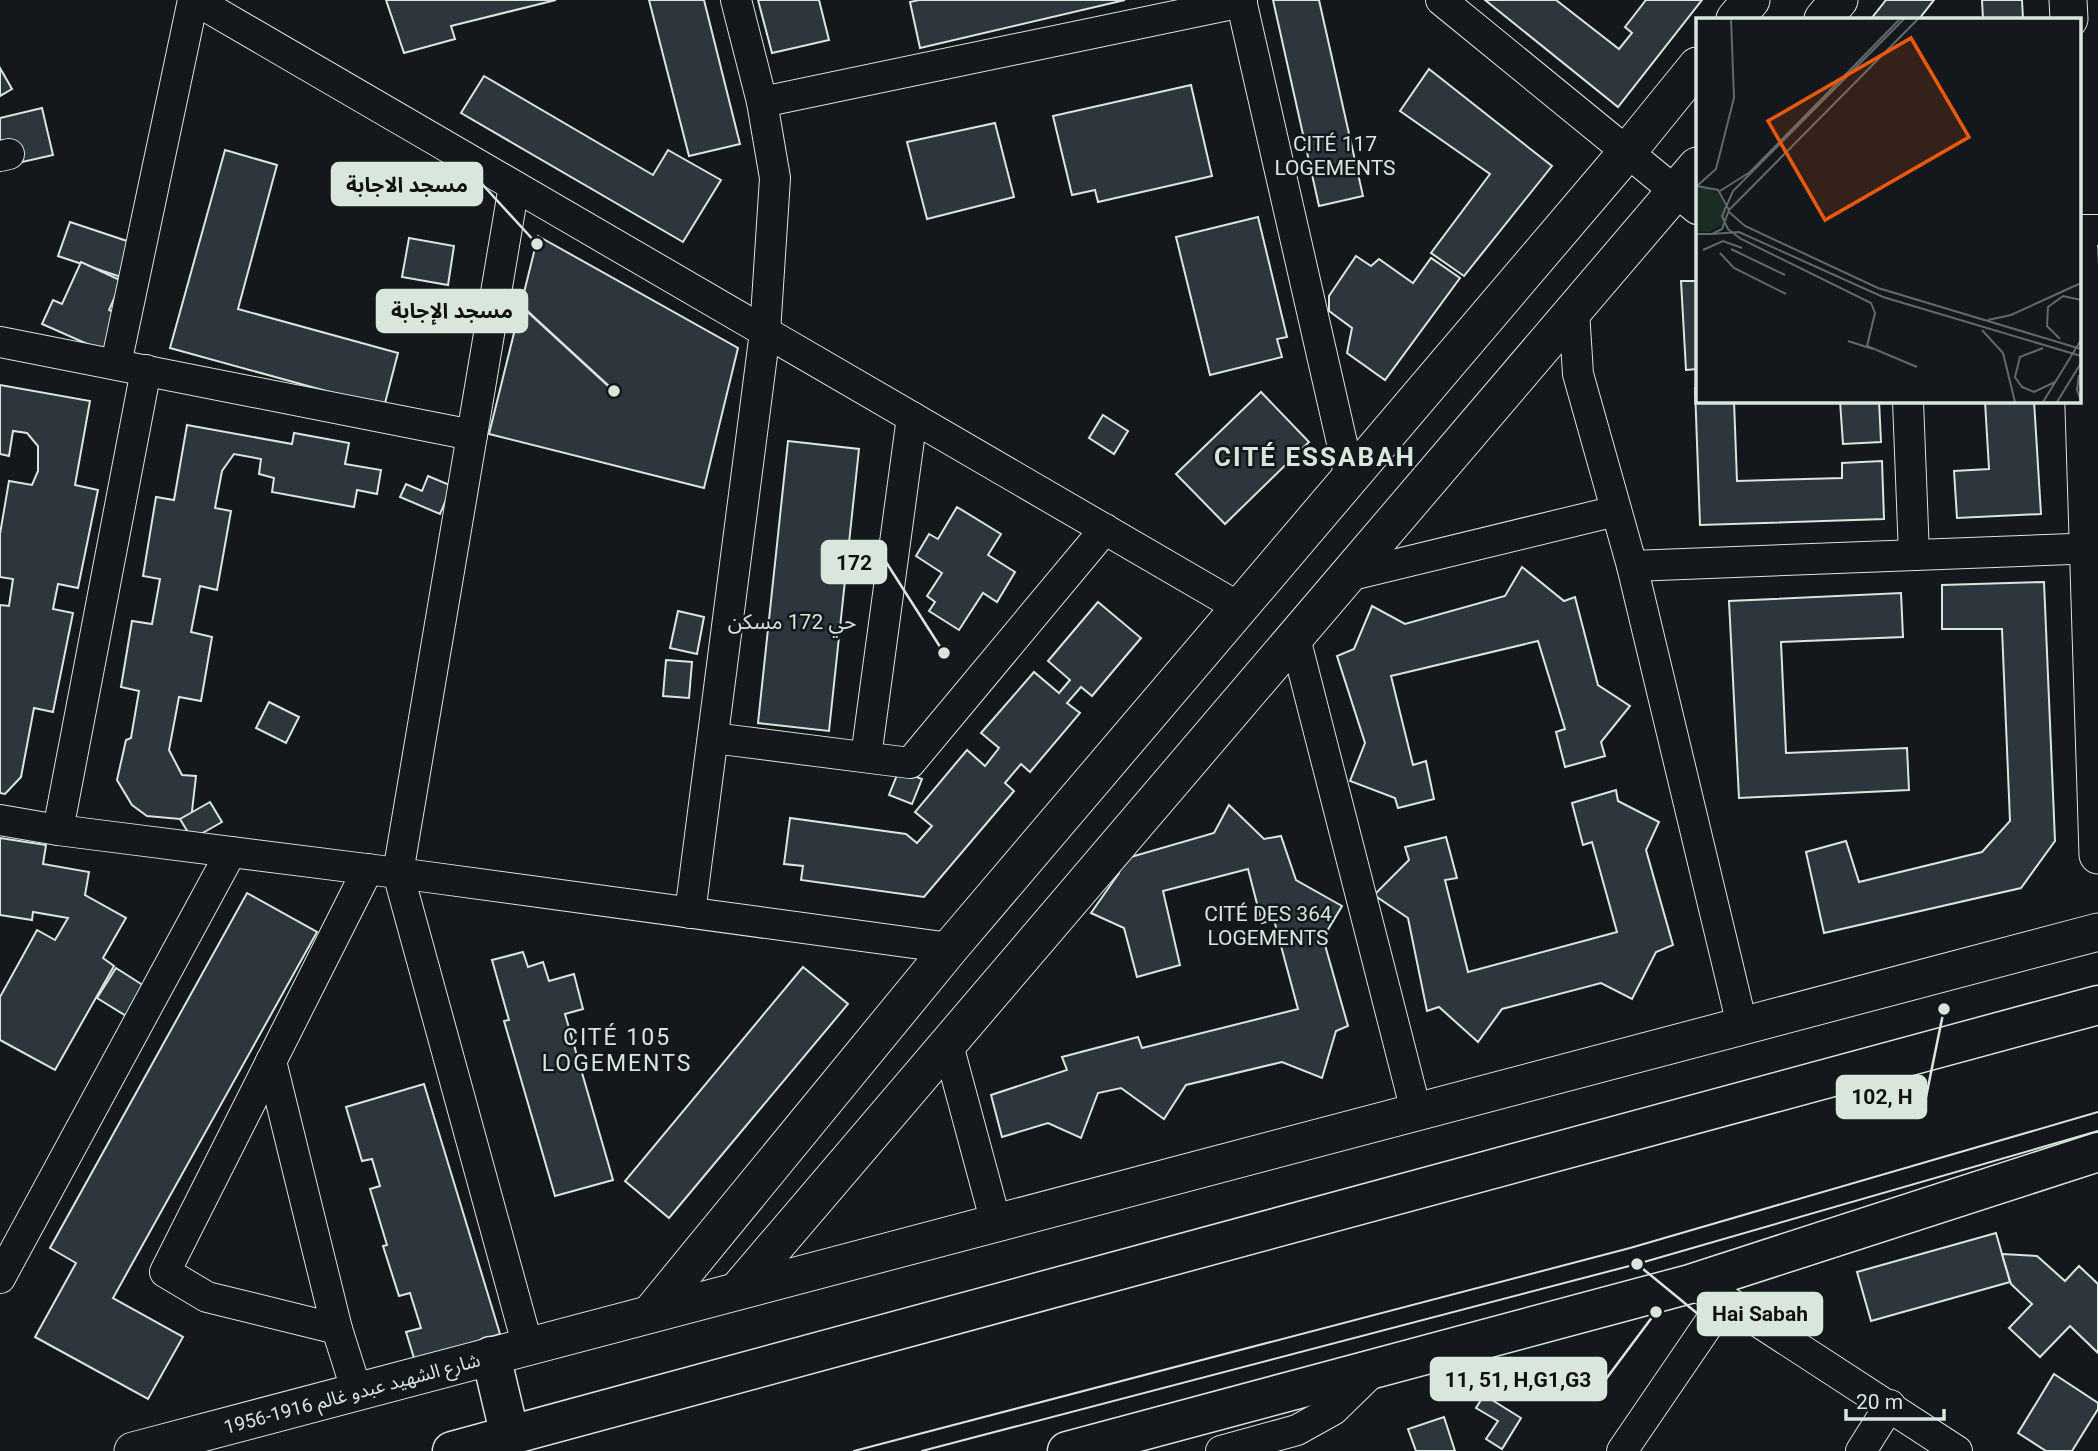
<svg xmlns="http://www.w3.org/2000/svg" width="2098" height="1451" font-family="Roboto,'Noto Sans Arabic',sans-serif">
<rect width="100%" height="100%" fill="#14181c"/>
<!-- building -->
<g fill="#2c363c" stroke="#d8e6dc" stroke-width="2">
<polygon points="386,0 556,0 451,26 455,39 404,53"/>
<polygon points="649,0 704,0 740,144 689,156"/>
<polygon points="758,0 819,0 829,40 772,53"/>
<polygon points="919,0 1125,0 920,48 910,2"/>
<polygon points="1273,0 1319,0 1363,196 1319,206"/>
<polygon points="1485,0 1556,0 1619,49 1632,33 1625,27 1646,0 1702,0 1618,107"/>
<polygon points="1886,0 1934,0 1919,19 1871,19"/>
<polygon points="1982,0 2022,0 2023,19 1983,19"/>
<polygon points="0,68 12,89 0,96"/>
<polygon points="1429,69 1552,166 1464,276 1431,253 1490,174 1400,111"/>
<polygon points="484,76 653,175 668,150 721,180 683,242 461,113"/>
<polygon points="1191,85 1212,176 1098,202 1095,190 1072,195 1053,116"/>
<polygon points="42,108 53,155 0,167 0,118"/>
<polygon points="995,123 1014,197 927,219 907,142"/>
<polygon points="225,150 277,165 238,309 398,353 384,407 170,348"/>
<polygon points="1258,217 1287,337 1277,339 1282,357 1210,375 1176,237"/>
<polygon points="70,222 148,248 136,282 58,256"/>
<polygon points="538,236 738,348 704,488 489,434"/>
<polygon points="409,238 454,246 448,285 402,277"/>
<polygon points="1356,256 1371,266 1379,259 1413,283 1431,258 1460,278 1385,380 1347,353 1352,328 1329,311 1329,296"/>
<polygon points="81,262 122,281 109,310 135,323 119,358 42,324 53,300 62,304"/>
<polygon points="1681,281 1697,281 1697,369 1686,370"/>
<polygon points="0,385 90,401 75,485 98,490 78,588 58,584 53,609 73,613 53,712 34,708 21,777 5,794 0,793 0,605 9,606 13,579 0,577 0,534 9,481 32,485 38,471 38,446 27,433 13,431 9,456 0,454"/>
<polygon points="1695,388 1697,388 1697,401 1734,401 1737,481 1842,478 1842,463 1882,461 1884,519 1700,525"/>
<polygon points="1261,392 1309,442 1225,524 1176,474"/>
<polygon points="1840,401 1879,401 1881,442 1843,444"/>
<polygon points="1985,401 2034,401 2041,514 1957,518 1954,471 1989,469"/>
<polygon points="1103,415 1128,431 1114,454 1089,438"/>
<polygon points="187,425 292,444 294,433 349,443 345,464 381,470 377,494 357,490 354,507 272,492 274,478 259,474 261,459 234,454 222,471 215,508 231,511 217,590 200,586 191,632 212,637 201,701 179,697 169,750 182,775 196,776 191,820 147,816 132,805 117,780 126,740 131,738 139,691 121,687 132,621 152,624 160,579 143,576 156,497 174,500"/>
<polygon points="788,441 859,449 829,731 758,723"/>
<polygon points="428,476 452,486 440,514 400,497 406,484 422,491"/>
<polygon points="957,507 1001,534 988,555 1015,572 997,602 983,593 959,630 929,611 935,602 927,596 942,573 916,556 929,534 938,539"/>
<polygon points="1522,567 1564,601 1575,597 1598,685 1630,706 1601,742 1605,756 1565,767 1556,732 1565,729 1538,641 1391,676 1413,765 1426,761 1434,799 1398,808 1395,798 1350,781 1365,743 1337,656 1354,649 1372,606 1405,624 1505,596"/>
<polygon points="2044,582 2055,841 2021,888 1824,933 1806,852 1846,841 1859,882 1982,852 2010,821 2002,629 1942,629 1942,585"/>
<polygon points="1901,593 1903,637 1781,642 1786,753 1907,748 1909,790 1739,798 1729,601"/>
<polygon points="1098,602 1141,638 1092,696 1081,687 1067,703 1080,713 1030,772 1021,764 1005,783 1014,791 924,897 801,880 803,866 784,864 790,818 906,834 917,843 932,826 915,812 967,750 985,766 999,748 981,733 1034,672 1059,693 1070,680 1048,661"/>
<polygon points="678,611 704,617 697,654 670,648"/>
<polygon points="666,660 692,662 689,698 663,696"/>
<polygon points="269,702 299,717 286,743 256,728"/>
<polygon points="899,770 922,779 912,804 889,795"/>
<polygon points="1616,790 1618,801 1659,822 1646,850 1673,945 1656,952 1632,999 1601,983 1502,1009 1478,1042 1439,1007 1427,1011 1408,918 1374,895 1409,860 1405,847 1446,837 1457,878 1445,880 1468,972 1617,932 1592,842 1583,845 1572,803"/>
<polygon points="210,802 222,822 192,839 180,819"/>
<polygon points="1229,805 1264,839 1281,836 1296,880 1342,906 1323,938 1348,1026 1336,1031 1322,1078 1282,1062 1186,1085 1164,1119 1121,1088 1098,1093 1081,1138 1048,1123 1002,1137 991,1095 1067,1070 1062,1057 1138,1037 1142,1048 1298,1009 1274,920 1262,923 1248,869 1163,891 1180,965 1137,977 1124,928 1091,913 1119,873 1117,861 1214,833"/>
<polygon points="0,838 46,845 43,864 89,872 85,895 126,918 103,958 114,966 55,1070 0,1040 0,997 37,930 55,940 68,918 33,912 32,920 0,915"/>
<polygon points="247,893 317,932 113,1298 183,1337 148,1399 35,1337 76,1263 50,1248"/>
<polygon points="523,952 528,967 543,962 549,981 574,974 583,1009 565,1014 613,1180 555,1196 504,1021 509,1020 492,960"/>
<polygon points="803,967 848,1004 669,1218 625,1181"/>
<polygon points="116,968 149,989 131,1019 97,998"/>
<polygon points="424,1084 500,1334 456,1348 418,1371 406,1332 421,1328 410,1293 399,1296 383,1246 387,1245 370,1189 380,1186 372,1159 362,1161 346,1107"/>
<polygon points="1996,1233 2010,1282 1871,1321 1857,1272"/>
<polygon points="2002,1254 2037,1256 2065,1281 2079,1266 2098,1284 2098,1353 2070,1326 2040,1357 2009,1328 2032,1304 2011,1284"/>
<polygon points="2054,1374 2098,1403 2098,1409 2072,1451 2046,1451 2018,1433"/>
<polygon points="1484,1395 1521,1418 1502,1449 1486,1439 1498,1421 1476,1408"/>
<polygon points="1444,1417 1455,1451 1416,1451 1408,1429"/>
</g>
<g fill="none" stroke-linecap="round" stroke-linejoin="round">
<!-- minor casing -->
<g stroke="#d8e6dc" stroke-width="32">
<g id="minor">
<polyline points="195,0 1240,608"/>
<polyline points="1241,0 1350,478"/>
<polyline points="1441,0 1697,209"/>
<polyline points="762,102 1242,2"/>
<polyline points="0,156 9,154"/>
<polyline points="514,186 398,873 528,1347"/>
<polyline points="2079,230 2098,230"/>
<polyline points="1574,311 1578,374 1632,566 1742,1025"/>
<polyline points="0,342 472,435"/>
<polyline points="116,364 193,0"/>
<polyline points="1908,401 1914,555"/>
<polyline points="1632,566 2098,548"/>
<polyline points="1348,576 1616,511"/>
<polyline points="1295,638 1416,1111"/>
<polyline points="713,738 910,763 1105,529"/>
<polyline points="866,757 912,417"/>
<polyline points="0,820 58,830 398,873 950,948"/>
<polyline points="58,830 146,370"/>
<polyline points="690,913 765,332 775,178 762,102 736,0"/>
<polyline points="948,1045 996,1223"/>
<polyline points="271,1061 337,1329 357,1392"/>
<polyline points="0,1278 231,852"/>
<polyline points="1690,1284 1725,1300 1957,1451"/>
<polyline points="337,1329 207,1297 165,1272 368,869"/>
<polyline points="1221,1451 1297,1430 1333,1410 1376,1368"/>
<polyline points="1622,1451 1725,1300"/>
<polyline points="1861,1451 1890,1405"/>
</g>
</g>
<!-- tertiary casing -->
<g stroke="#d8e6dc" stroke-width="39">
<g id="tertiary">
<polyline points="2068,0 2069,19"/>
<polyline points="1735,19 1751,0"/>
<polyline points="1823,19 1839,0"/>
<polyline points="2079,249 2098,855"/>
<polyline points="737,1291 1697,166"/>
<polyline points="650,1314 950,948 1628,151 1697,66"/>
<polyline points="133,1451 2098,932"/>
</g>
</g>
<!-- primary casing -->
<g stroke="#d8e6dc" stroke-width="41">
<g id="primary">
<polyline points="491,1356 510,1436"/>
<polyline points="452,1451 2098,1005"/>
<polyline points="1067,1451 1690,1284 2098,1152"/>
</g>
</g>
<!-- minor -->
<use href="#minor" stroke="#14181c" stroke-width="30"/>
<!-- tertiary -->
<use href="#tertiary" stroke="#14181c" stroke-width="37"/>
<!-- primary -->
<use href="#primary" stroke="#14181c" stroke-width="38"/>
<!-- tram -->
<g stroke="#d8e6dc" stroke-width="2">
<polyline points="854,1451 1630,1248 2098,1112"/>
<polyline points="922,1451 1637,1264 2098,1131"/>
</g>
</g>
<g text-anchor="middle" stroke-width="5" stroke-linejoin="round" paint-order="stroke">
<!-- street labels -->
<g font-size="19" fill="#d8e6dc" stroke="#14181c">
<text transform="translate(352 1393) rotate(-15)" y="7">شارع الشهيد عبدو غالم 1916-1956</text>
</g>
<!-- neighbourhood labels -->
<g font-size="21" fill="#d8e6dc" stroke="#14181c">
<text x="1335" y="151">CITÉ 117<tspan x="1335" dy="24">LOGEMENTS</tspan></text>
<text x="792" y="629">حي 172 مسكن</text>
<text x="1268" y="921">CITÉ DES 364<tspan x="1268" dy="24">LOGEMENTS</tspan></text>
</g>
<!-- quarter labels -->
<g font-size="23" letter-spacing="2" fill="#d8e6dc" stroke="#14181c">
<text x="617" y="1045">CITÉ 105<tspan x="617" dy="26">LOGEMENTS</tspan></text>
</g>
<!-- district labels -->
<g font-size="26" font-weight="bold" letter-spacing="2" fill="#d8e6dc" stroke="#14181c">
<text x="1315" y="466">CITÉ ESSABAH</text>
</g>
</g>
<!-- overview -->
<g transform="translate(1696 18)">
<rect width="385" height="385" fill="#14181c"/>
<path d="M7 170 21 174 31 193 26 207 13 214 0 213V172Z" fill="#1a2d24"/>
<path fill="none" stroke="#626a69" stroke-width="2" d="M208 1 37 173 26 198 32 211 45 221 175 285 179 295 171 328 221 349M0 168 22 172 33 192 26 211 16 216H0M1 168 20 151 38 80 35 1M24 173 54 154 204 1M33 192 222 1M33 194 49 208 182 270 385 331M16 216 43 214 187 279 385 338M35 231 89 257M7 232 27 223 46 230M24 235 38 250 90 276M292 302 315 297 385 265M286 312 307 335 319 384M364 321 351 308 352 289 367 278 385 282M152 323 177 331M347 330 324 339 319 359 326 369 338 374 359 364M383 357 381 372 385 383M347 384 385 322M361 384 385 345"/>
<path fill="#e8590c" fill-opacity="0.15" stroke="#e8590c" stroke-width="3.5" d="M215 20 273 119 129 202 72 103Z"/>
<rect width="385" height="385" fill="none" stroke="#d8e6dc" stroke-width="3.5"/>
</g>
<!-- callouts -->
<path fill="none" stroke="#d8e6dc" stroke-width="2.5" d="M537 244L482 184M614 391L527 311M944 653L886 562M1944 1009L1926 1097M1637 1264L1698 1314M1656 1312L1606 1379"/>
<g fill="#d8e6dc" stroke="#14181c" stroke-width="2.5">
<circle cx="537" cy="244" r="7"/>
<circle cx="614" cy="391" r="7"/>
<circle cx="944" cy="653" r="7"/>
<circle cx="1944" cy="1009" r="7"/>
<circle cx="1637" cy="1264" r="7"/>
<circle cx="1656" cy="1312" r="7"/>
</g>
<g fill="#d8e6dc" stroke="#d8e6dc" stroke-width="2.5">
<rect x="332" y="163" width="150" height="42" rx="7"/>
<rect x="377" y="290" width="150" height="42" rx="7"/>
<rect x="822" y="541" width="64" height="42" rx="7"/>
<rect x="1837" y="1076" width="89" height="42" rx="7"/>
<rect x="1698" y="1293" width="124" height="42" rx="7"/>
<rect x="1431" y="1358" width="175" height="42" rx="7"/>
</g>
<g font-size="21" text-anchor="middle" font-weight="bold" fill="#111">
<text x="407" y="192">مسجد الاجابة</text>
<text x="452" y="318">مسجد الإجابة</text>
<text x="854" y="570">172</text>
<text x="1882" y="1104">102, H</text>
<text x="1760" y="1321">Hai Sabah</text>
<text x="1518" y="1387">11, 51, H,G1,G3</text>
</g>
<!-- scale -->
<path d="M1846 1409v10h98v-10" fill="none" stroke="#d8e6dc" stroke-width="3.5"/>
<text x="1856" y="1409" font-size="21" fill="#d8e6dc" stroke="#14181c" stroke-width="5" paint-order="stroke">20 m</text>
</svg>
